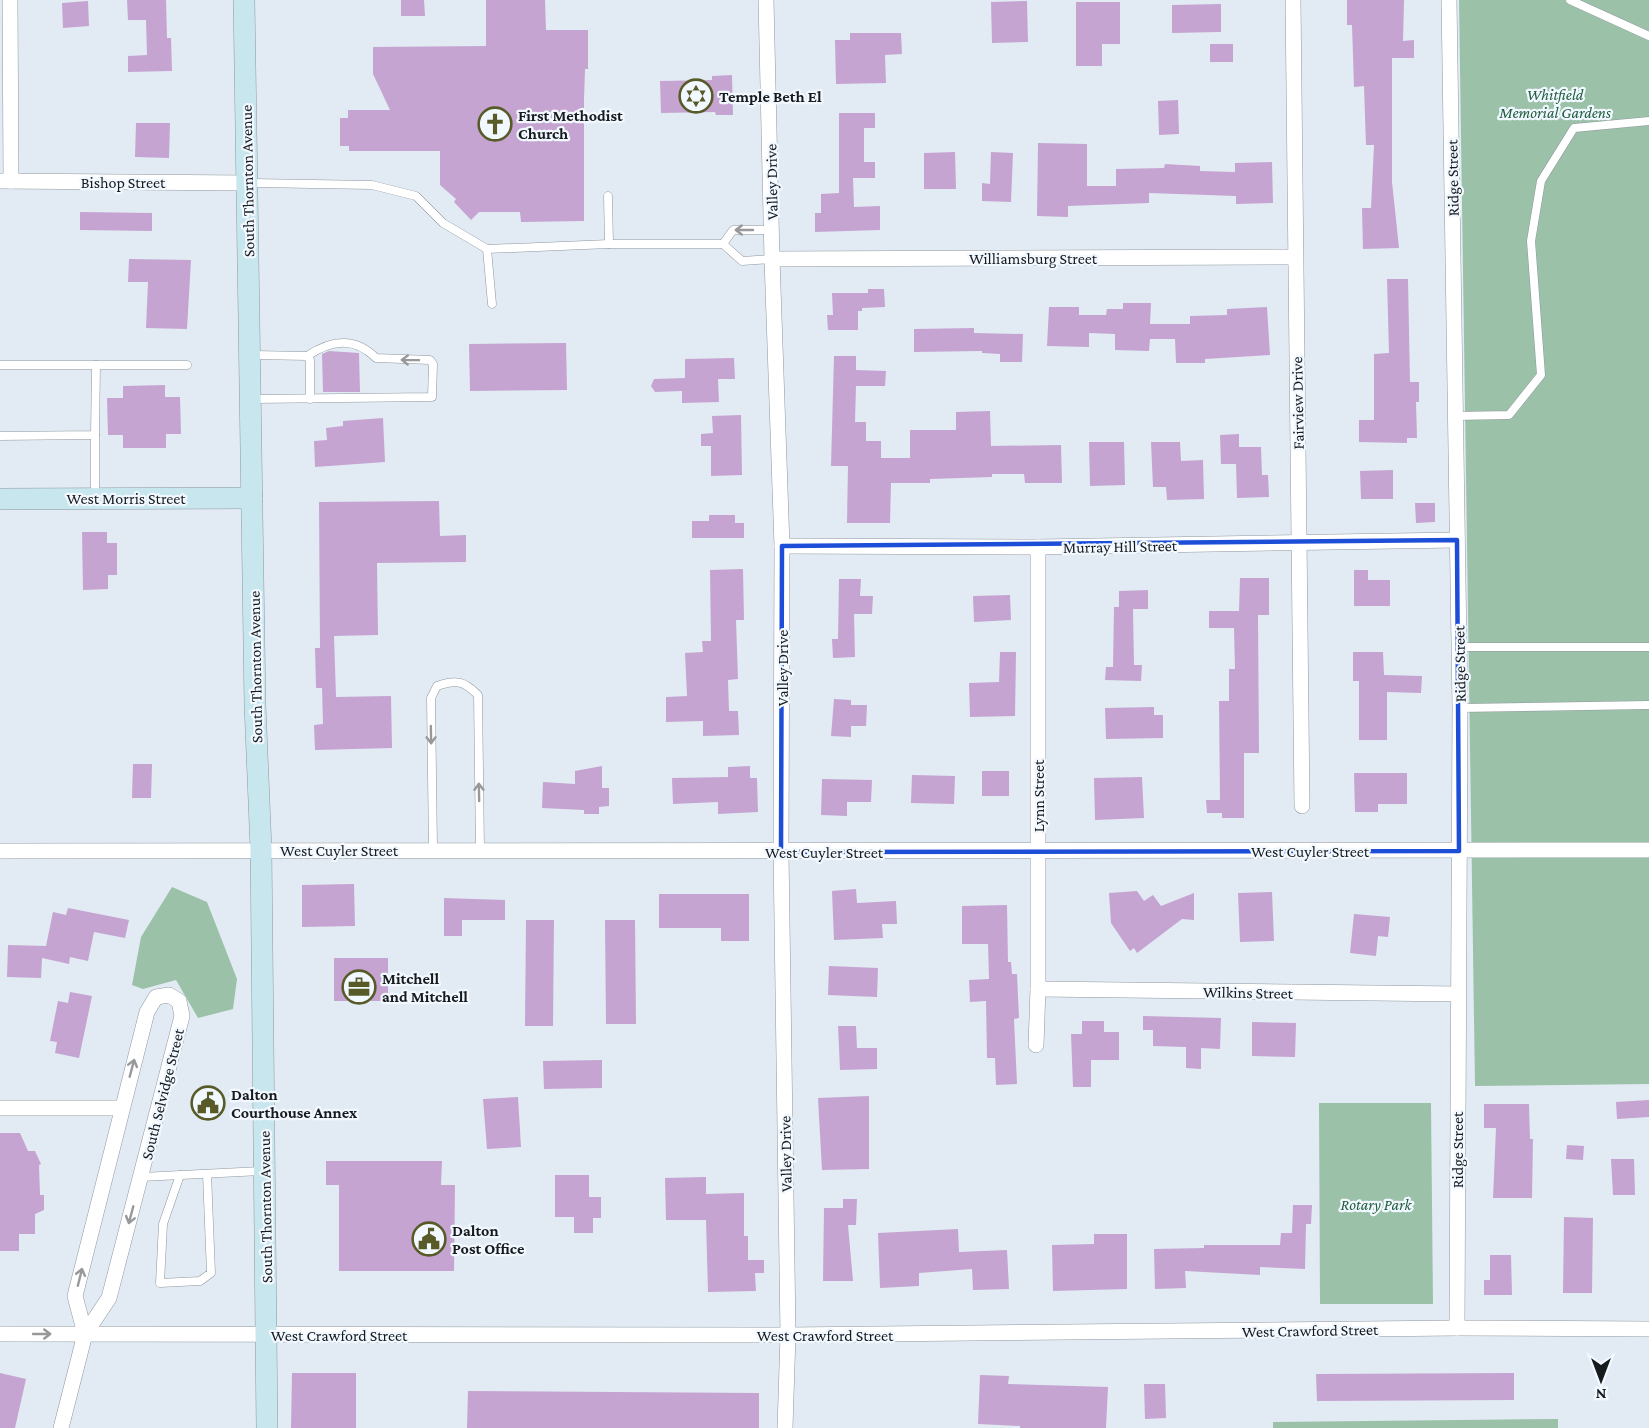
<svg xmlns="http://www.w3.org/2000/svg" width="1649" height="1428" font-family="'Crimson Pro',serif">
<rect width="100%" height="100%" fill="#e2ebf4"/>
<!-- green -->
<g fill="#9cc1a9">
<polygon points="1459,0 1649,0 1649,1084 1475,1086"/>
<polygon points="172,887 207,902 237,979 233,1009 198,1018 176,980 143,989 132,985 141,937"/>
<polygon points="1319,1103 1431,1103 1433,1304 1320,1304"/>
<polygon points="1558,1419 1558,1428 1273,1428 1273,1422"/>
</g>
<!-- building -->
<g fill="#c5a4d1">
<polygon points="127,0 166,0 167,38 171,38 172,71 128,72 128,56 147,55 146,20 128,20"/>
<polygon points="401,0 424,0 425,16 401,16"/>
<polygon points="486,0 545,0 546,30 588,30 588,69 585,69 584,100 584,221 521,222 520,212 479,212 471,220 454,202 456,199 440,185 440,151 349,151 349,146 340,146 340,118 348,118 348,110 390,110 373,74 373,47 486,46"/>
<polygon points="1347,0 1404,0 1403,41 1414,40 1414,58 1392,58 1392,182 1399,248 1363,249 1362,208 1371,208 1374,145 1366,145 1364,86 1354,87 1352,25 1347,25"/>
<polygon points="88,1 89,26 63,28 62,3"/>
<polygon points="1027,1 1028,42 992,43 991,2"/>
<polygon points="1076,2 1120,2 1120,44 1102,44 1102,66 1076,66"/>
<polygon points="1221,4 1221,32 1172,33 1172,5"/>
<polygon points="850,33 901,33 902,54 885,55 886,83 836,84 835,40 850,40"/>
<rect x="1210" y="44" width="23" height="18"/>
<polygon points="732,75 733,115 716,115 715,112 661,113 660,81 712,80 712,76"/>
<polygon points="1178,100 1179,134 1159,135 1158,101"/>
<polygon points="839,113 875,113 875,128 864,128 864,162 875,162 875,178 853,178 854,207 880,206 880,230 815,232 815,213 821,213 821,194 839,193"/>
<polygon points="136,123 170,123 169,158 135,157"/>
<polygon points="1038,143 1087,144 1087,186 1116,186 1116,169 1164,168 1165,164 1200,166 1200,171 1235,172 1235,163 1272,162 1273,203 1236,204 1236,196 1149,193 1149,203 1068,206 1068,217 1037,216"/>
<polygon points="955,152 956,189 924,189 924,153"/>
<polygon points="991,152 1013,153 1011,202 982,201 982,183 990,184"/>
<polygon points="80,212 152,213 152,231 80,230"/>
<polygon points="129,259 191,260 187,329 146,328 148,282 128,282"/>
<polygon points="1387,279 1408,279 1410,382 1419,382 1419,402 1416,402 1417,438 1407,438 1407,443 1359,442 1359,420 1374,420 1374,354 1389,353"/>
<polygon points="868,289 884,289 885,307 862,308 862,311 858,311 858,330 828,330 827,315 833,315 832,293 868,293"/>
<polygon points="1123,303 1151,303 1150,324 1190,324 1190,316 1227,315 1227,309 1267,307 1270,355 1205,359 1205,363 1176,363 1175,339 1150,339 1149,351 1115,350 1115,334 1089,333 1089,347 1047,346 1049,307 1079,307 1079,315 1106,315 1107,309 1123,309"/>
<polygon points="974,328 974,333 1023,334 1022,362 1000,362 1000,354 982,353 982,351 914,352 914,329"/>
<polygon points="566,343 567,390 470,391 469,344"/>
<polygon points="329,351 359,353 360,392 323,392 322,354"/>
<polygon points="834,356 856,356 856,370 886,371 885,386 856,386 855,422 866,422 866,441 881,441 881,458 910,458 910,430 956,430 956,412 990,411 991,446 1061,445 1062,483 1025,483 1024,474 992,474 992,477 930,479 930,483 891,483 890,523 847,523 848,466 831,466"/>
<polygon points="734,358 735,379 718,379 719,402 682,403 682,391 655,392 651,386 654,379 685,378 685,359"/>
<polygon points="165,385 165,397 180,397 181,434 166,434 166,448 123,448 123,435 108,435 107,398 123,398 123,386"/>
<polygon points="741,415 742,475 711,476 711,446 701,446 701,434 713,433 712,416"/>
<polygon points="383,418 385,462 315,467 314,441 327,440 326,428 343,426 343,421"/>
<polygon points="1239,434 1239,447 1261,447 1262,475 1268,475 1269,497 1237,498 1236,464 1221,464 1220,435"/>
<polygon points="1089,442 1124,442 1125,485 1090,486"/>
<polygon points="1151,442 1180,442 1181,461 1203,460 1204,499 1167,500 1166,487 1153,487"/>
<polygon points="1393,470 1393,499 1361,499 1360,471"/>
<polygon points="439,501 440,536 466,535 466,562 377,563 378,635 334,636 336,697 391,696 392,748 315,750 314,725 323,724 322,688 316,688 315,648 320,648 319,502"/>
<polygon points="1415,503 1435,503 1435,522 1416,523"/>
<polygon points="709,515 735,515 735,523 744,523 744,538 692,538 692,521 709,521"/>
<polygon points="82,532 107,532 107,543 117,543 117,575 108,575 108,589 83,590"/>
<polygon points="743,569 744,620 736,620 738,679 728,680 729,711 738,711 739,735 703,736 703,721 666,722 666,697 687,696 685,653 703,652 702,641 711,641 710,570"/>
<polygon points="1354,570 1368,570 1368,580 1390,580 1390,606 1354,606"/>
<polygon points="1240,578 1269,578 1269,615 1258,615 1259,753 1244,753 1244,818 1222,818 1222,813 1207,813 1206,800 1220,800 1219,701 1229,701 1229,669 1235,669 1234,628 1209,628 1209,611 1239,611"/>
<polygon points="839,579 861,579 860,596 873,596 872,614 854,614 855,657 833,658 832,639 838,639"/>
<polygon points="1148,590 1148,609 1133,609 1134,665 1142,665 1141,681 1105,680 1106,667 1113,667 1114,607 1119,607 1119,591"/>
<polygon points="1010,595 1011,620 974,622 973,596"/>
<polygon points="1000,652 1016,652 1015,716 970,717 969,683 999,682"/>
<polygon points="1353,652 1383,652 1384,675 1422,676 1421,693 1387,692 1387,740 1359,740 1359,681 1353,681"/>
<polygon points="834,699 851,700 851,705 867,705 866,726 851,726 851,737 831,736"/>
<polygon points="1154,707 1154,715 1163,715 1163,738 1106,739 1105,708"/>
<polygon points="133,764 152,764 151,798 132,798"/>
<polygon points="602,766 602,788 609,788 609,806 599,807 599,814 584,814 584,810 542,808 543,782 575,784 575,771"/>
<polygon points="750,766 750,778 757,778 758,812 718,814 718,802 673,804 672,778 728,777 728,767"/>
<rect x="982" y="771" width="27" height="25"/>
<polygon points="1354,773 1407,773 1407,804 1378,804 1378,812 1355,812"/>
<polygon points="912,775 955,776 954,804 911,803"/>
<polygon points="1142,777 1144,818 1095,820 1094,778"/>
<polygon points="822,779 872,780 871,802 847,802 847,816 821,815"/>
<polygon points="354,884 355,926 302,927 302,885"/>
<polygon points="856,889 857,903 896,901 897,924 882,924 883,938 834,940 832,891"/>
<polygon points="1137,891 1144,901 1153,895 1161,906 1194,893 1194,920 1182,919 1137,953 1134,948 1130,951 1111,923 1109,893"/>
<polygon points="1272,892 1274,941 1240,942 1238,893"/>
<polygon points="659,894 749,894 749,941 721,941 721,928 659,928"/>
<polygon points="444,898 505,900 505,920 462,920 462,936 444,936"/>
<polygon points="1007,905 1008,962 1011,962 1012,974 1017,974 1019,1018 1014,1019 1017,1084 996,1085 995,1058 987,1058 986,1001 970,1002 969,980 989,979 988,944 962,944 962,906"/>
<polygon points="68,908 129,920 125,938 94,932 88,961 70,957 69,964 42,958 41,978 7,977 8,945 46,946 53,912 66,915"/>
<polygon points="1354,914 1390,917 1388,937 1378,936 1376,956 1350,953"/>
<polygon points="526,920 554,920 553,1026 525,1026"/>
<polygon points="605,920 635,920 636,1024 606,1024"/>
<rect x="334" y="958" width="54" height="43"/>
<polygon points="829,966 878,968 877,997 828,995"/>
<polygon points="70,992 92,996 79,1058 55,1053 57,1042 50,1041 58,1001 68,1003"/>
<polygon points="1143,1016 1221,1018 1220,1049 1201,1048 1201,1069 1186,1068 1186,1047 1153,1046 1153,1030 1143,1030"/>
<polygon points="1082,1021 1104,1021 1104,1032 1119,1032 1119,1060 1091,1060 1091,1087 1073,1087 1071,1034 1082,1034"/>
<polygon points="1252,1022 1296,1023 1295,1057 1252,1056"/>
<polygon points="838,1026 856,1026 857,1048 877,1048 877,1069 840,1070"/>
<polygon points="602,1060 602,1088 544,1089 543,1061"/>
<polygon points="869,1096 869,1169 822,1170 818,1098"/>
<polygon points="518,1097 521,1147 487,1149 483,1099"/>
<polygon points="1649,1100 1649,1117 1617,1119 1616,1102"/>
<polygon points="1484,1104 1529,1104 1530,1139 1533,1139 1532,1198 1493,1198 1496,1128 1484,1128"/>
<polygon points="0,1133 20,1133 28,1151 35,1151 41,1164 39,1165 40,1195 44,1195 44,1210 35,1214 35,1234 19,1234 19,1251 0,1251"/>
<polygon points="1567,1145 1584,1146 1583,1160 1566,1159"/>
<polygon points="1611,1159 1634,1159 1635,1195 1613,1195"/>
<polygon points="326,1161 442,1161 441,1185 455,1185 454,1271 339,1271 339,1185 326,1185"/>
<polygon points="555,1175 589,1175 589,1197 601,1197 601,1218 593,1218 593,1233 574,1233 574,1217 555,1217"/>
<polygon points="706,1177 706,1194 744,1193 744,1236 748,1236 748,1260 764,1260 764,1273 755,1273 756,1291 708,1292 706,1220 666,1220 665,1178"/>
<polygon points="843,1199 857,1199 856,1225 848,1225 853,1281 823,1281 824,1208 843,1208"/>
<polygon points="1293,1205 1312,1205 1311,1224 1306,1224 1305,1269 1260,1267 1260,1275 1185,1271 1186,1288 1155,1289 1154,1249 1204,1248 1204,1245 1280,1245 1281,1233 1292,1233"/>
<polygon points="1564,1217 1593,1218 1592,1293 1563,1293"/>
<polygon points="958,1229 959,1252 1007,1250 1009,1289 973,1290 972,1269 919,1273 919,1286 880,1288 878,1233"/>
<polygon points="1094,1234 1127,1234 1127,1289 1053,1291 1052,1245 1094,1244"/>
<polygon points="1490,1255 1511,1255 1512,1295 1484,1295 1484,1280 1490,1280"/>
<polygon points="0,1373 26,1379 15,1428 0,1428"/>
<polygon points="292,1373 356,1373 356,1428 291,1428"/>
<polygon points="1514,1373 1514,1400 1317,1401 1316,1374"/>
<polygon points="980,1375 1009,1376 1008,1384 1108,1387 1106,1428 1020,1428 1020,1426 978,1424"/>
<polygon points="1144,1384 1165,1384 1166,1418 1145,1419"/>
<polygon points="468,1391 759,1393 759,1428 467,1428"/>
</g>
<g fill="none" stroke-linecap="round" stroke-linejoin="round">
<!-- lane casing -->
<g stroke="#8f979f" stroke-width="9">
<g id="lane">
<polyline points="1570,0 1649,36"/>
<polyline points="248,183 372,185 416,196 443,223 487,249 609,244 723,244 742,261 772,259"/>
<polyline points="608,196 609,244"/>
<polyline points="723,244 733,230 772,230"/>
<polyline points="487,249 492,304"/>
<polyline points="251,355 307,356 310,360 310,399"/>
<polyline points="0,365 187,365"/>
<path d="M252 399 432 397 433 364 430 360 376 358C354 336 331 340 307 356"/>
<polyline points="1455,416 1509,415 1541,375 1531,241 1541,181 1574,128 1649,121"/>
<polyline points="95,435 95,497"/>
<polyline points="0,436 95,435 96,365"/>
<polyline points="1459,647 1649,647"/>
<polyline points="1460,708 1649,705"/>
<path d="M433 850 431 698 437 686C456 679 464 681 478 695L480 850"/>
<polyline points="180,1175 163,1224 160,1283 200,1281 211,1273 207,1174"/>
<polyline points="141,1177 263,1171"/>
</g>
</g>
<!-- street casing -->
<g stroke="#8f979f" stroke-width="16">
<g id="street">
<polyline points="10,0 11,181"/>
<polyline points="766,0 772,259 782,546 781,852 788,1335 785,1428"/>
<polyline points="1293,0 1302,806"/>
<polyline points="1449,0 1460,708 1457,1328"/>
<polyline points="0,181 247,183"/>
<polyline points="772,259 1294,257"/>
<polyline points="782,546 1038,547 1457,540"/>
<polyline points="0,851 1649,850"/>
<polyline points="1038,989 1458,994"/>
<polyline points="1036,1045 1038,989 1038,547"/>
<polyline points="0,1108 121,1108"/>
<polyline points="0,1334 788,1335 1457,1328 1649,1329"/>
<polyline points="61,1428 85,1334 109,1298 182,1016 179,1001 169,995 156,997 147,1012 75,1296 85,1334"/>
</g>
</g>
<!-- secondary casing -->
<g stroke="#8f979f" stroke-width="22">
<g id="secondary">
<polyline points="244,0 255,705 261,849 267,1428"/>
<polyline points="0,499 252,498"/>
</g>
</g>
<!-- lane -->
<use href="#lane" stroke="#fff" stroke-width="8"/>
<!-- street -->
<use href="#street" stroke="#fff" stroke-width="15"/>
<!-- secondary -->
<use href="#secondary" stroke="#c8e6ee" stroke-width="21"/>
</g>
<!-- one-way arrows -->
<defs><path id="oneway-shaft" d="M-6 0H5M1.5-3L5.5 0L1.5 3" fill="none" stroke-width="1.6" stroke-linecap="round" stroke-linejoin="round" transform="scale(1.5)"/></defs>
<g stroke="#97989a">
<use href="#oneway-shaft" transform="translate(744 230) rotate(180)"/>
<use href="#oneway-shaft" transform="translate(410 360) rotate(-179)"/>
<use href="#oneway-shaft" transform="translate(431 735) rotate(89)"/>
<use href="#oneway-shaft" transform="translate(479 792) rotate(-91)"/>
<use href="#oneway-shaft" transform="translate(132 1068) rotate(-75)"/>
<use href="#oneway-shaft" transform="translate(131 1215) rotate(105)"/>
<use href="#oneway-shaft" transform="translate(80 1277) rotate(-76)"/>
<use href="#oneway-shaft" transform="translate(42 1334)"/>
</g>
<!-- marked area -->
<path fill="none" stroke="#1d4ed8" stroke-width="4.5" stroke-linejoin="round" d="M1457 540 1459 851 781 852 782 546Z"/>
<!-- icons -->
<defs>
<g id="synagogue-ring" transform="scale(1.725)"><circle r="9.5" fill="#f1f8ff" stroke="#585b28" stroke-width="1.5"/><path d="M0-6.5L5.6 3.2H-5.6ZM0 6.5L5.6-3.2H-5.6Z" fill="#585b28"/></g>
<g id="church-ring" transform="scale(1.725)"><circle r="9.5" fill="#f1f8ff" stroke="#585b28" stroke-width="1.5"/><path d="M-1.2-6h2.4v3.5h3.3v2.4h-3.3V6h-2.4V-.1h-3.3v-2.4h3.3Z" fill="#585b28"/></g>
<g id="office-ring" transform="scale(1.725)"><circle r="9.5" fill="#f1f8ff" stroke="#585b28" stroke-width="1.5"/><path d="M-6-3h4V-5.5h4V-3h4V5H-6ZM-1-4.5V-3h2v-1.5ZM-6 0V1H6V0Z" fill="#585b28"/></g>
<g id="civic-ring" transform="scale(1.725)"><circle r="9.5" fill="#f1f8ff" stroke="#585b28" stroke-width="1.5"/><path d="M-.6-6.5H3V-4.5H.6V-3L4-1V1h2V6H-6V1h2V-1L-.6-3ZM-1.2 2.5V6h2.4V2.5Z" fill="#585b28"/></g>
</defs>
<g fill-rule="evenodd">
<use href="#synagogue-ring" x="696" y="96"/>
<use href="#church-ring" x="495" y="124"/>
<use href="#office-ring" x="359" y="987"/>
<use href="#civic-ring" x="208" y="1103"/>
<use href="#civic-ring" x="429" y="1239"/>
</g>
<g text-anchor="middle" stroke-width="4.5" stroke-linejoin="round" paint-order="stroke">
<!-- park labels -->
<g font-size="16" font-style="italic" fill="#1f5c3b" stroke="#f1f8ff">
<text x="1555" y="100">Whitfield<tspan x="1555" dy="18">Memorial Gardens</tspan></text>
<text x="1376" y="1210">Rotary Park</text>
</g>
<!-- poi labels -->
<g font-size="16" font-weight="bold" fill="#171b1e" stroke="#f1f8ff" text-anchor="start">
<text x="719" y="102">Temple Beth El</text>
<text x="518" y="121">First Methodist<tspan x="518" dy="18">Church</tspan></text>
<text x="382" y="984">Mitchell<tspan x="382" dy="18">and Mitchell</tspan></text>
<text x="231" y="1100">Dalton<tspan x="231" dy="18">Courthouse Annex</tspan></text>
<text x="452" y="1236">Dalton<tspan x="452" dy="18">Post Office</tspan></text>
</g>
<!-- street labels -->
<g font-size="16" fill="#171b1e" stroke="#f1f8ff">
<text transform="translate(1452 178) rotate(-91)" y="6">Ridge Street</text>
<text transform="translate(247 181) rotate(-91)" y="6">South Thornton Avenue</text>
<text x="123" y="188">Bishop Street</text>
<text transform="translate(771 182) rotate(-91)" y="6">Valley Drive</text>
<text x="1033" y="264">Williamsburg Street</text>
<text transform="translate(1297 403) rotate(-91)" y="6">Fairview Drive</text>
<text x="126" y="504">West Morris Street</text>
<text transform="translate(1120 546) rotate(-1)" y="6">Murray Hill Street</text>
<text transform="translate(1459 664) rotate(-91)" y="6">Ridge Street</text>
<text transform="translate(255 667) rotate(-91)" y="6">South Thornton Avenue</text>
<text transform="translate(782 668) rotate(-90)" y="6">Valley Drive</text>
<text transform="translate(1038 796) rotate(-90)" y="6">Lynn Street</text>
<text x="339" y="856">West Cuyler Street</text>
<text x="1310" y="857">West Cuyler Street</text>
<text x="824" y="858">West Cuyler Street</text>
<text transform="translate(1248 992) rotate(1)" y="6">Wilkins Street</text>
<text transform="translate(162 1094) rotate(-76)" y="6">South Selvidge Street</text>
<text transform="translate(1457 1150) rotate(-90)" y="6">Ridge Street</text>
<text transform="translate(785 1154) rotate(-91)" y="6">Valley Drive</text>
<text transform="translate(265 1207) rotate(-91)" y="6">South Thornton Avenue</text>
<text transform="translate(1310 1330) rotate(-1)" y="6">West Crawford Street</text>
<text x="339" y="1341">West Crawford Street</text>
<text x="825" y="1341">West Crawford Street</text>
</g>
</g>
<!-- north arrow -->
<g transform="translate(1601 1380) rotate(180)" stroke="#f1f8ff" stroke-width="4.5" paint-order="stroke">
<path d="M0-4.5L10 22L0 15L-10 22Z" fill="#171b1e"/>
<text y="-9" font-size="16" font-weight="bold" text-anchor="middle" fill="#171b1e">N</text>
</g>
</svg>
